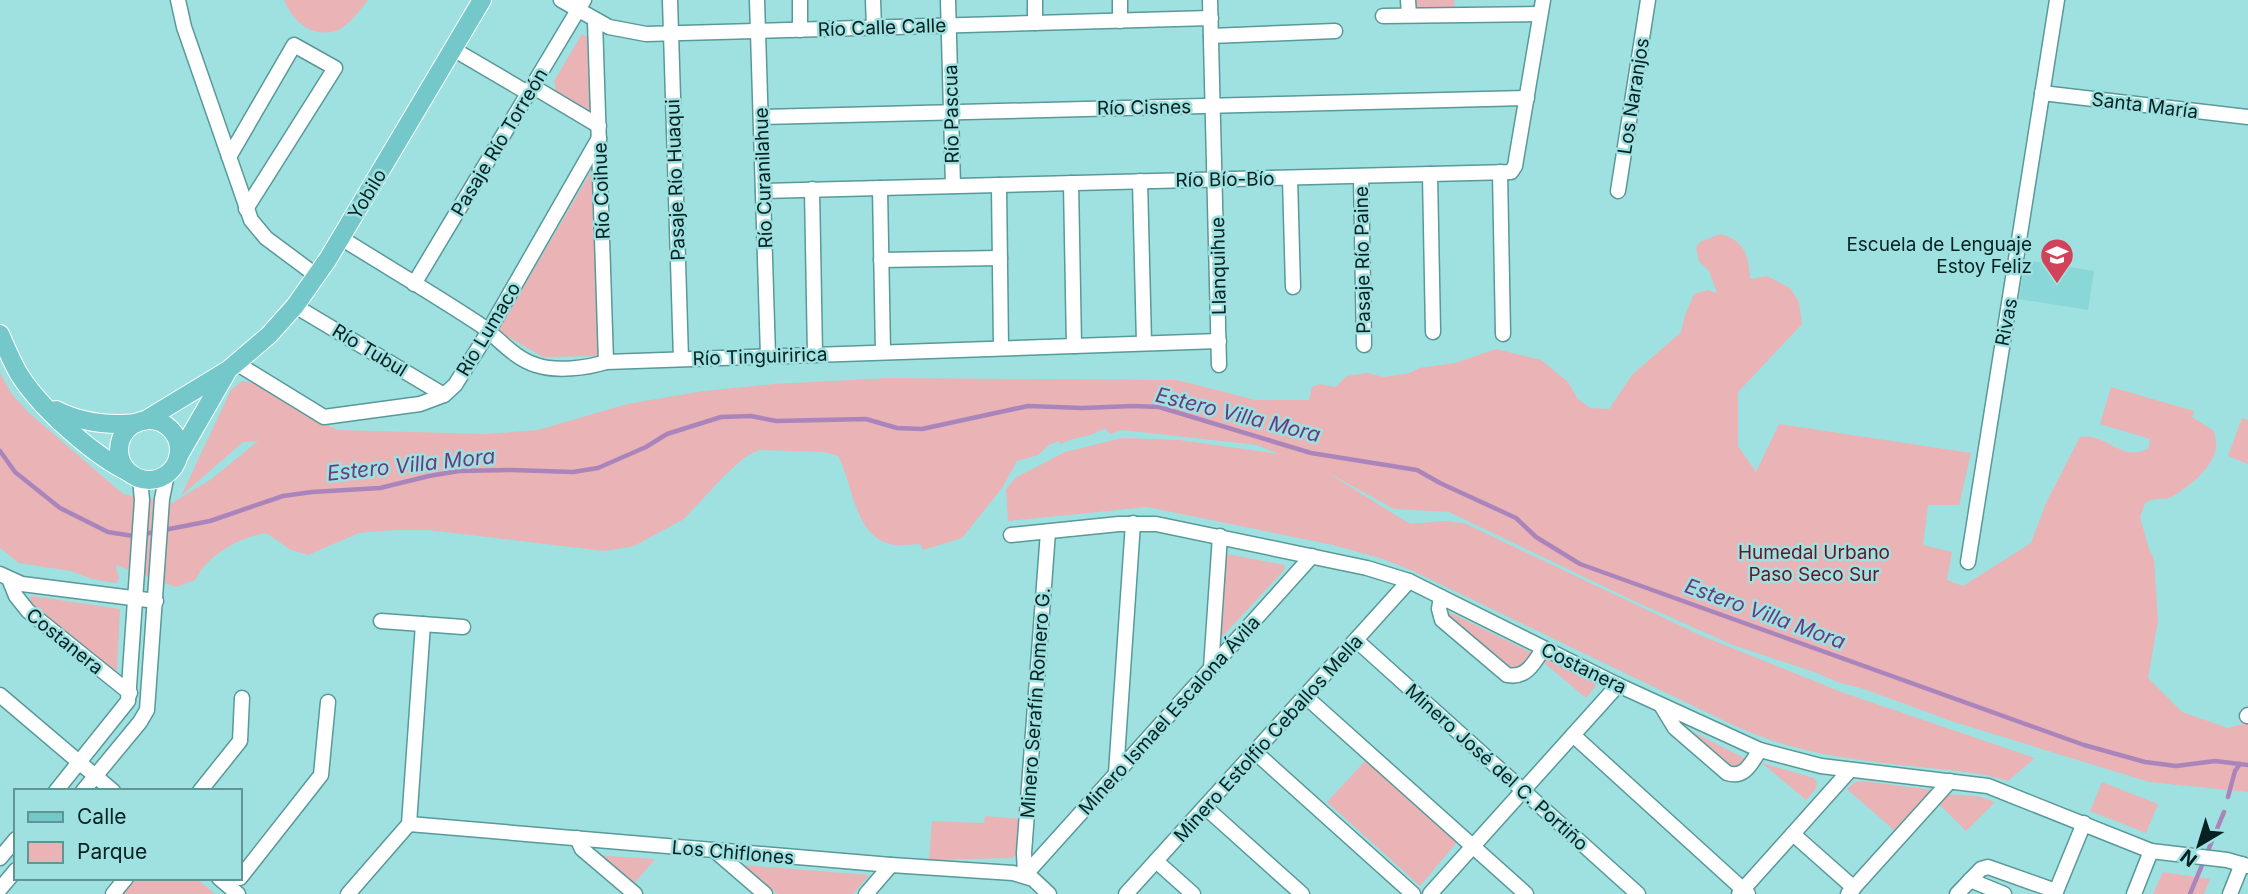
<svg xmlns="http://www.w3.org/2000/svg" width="2248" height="894" font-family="Inter,sans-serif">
<rect width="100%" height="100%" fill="#9fe1e1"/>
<!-- built -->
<polygon fill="#8ad7d7" points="2025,260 2094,271 2088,310 2019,299"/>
<!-- green -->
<g fill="#eab3b6">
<path d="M284 0H368C361 9 348 27 336 31 310 38 293 21 284 0Z"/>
<polygon points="1411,0 1454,0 1455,8 1416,12"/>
<polygon points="582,34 593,40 595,103 589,111 556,91 554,81"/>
<polygon points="593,168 600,356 543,357 498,331"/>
<path d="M1720 234C1744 240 1749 255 1750 279L1767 276 1790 288 1799 302 1802 324 1738 392V446L1756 472 1779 424 1971 453 1959 505H1928L1923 545 1952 552 1947 580 1963 586 2031 543 2046 503 2080 437C2106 432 2123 464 2149 448L2150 439 2100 424 2111 387 2194 411 2192 417 2214 431C2215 437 2217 443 2216 448 2213 468 2188 488 2171 497 2163 501 2157 496 2145 503L2140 517 2149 549 2154 559 2158 621 2148 678 2182 712 2228 728 2246 723 2248 720V792L2149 782 1951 721 1864 689 1837 682 1817 673 1733 645 1634 601 1449 512 1394 509 1325 471 1410 524 1443 521 1464 523 1702 636 1844 693 2035 758 2008 781C1977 771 1944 770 1912 766 1845 759 1795 753 1733 725L1413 571 1383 559 1333 545 1147 507 1008 521 1006 489 1015 478 1065 452 1122 438 1179 440 1279 454 1257 445 1123 430 1110 434 1106 429C1099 430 1096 433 1090 435 1079 438 1073 438 1061 444L1058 441 1049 445 1038 455 1017 461 1002 488 962 538 923 550 920 544C912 544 901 546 893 545 853 536 854 485 838 456L823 452 759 450 745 457 724 476 684 519 634 546 604 551 428 530H393L359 533 308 555 291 550 266 533C238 538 209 554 195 580L176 587 116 565 119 579 116 583 92 579 71 571 19 563 0 548V373L12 394 28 412 123 494 172 503 210 480 258 441 243 442 181 496 231 390 242 381 253 383 337 430 487 434 538 430 627 404 704 391 774 384 889 378 1177 380 1255 400H1309L1312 387 1319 384 1335 387 1347 376 1367 373 1384 377 1410 373 1419 368 1455 363 1496 349 1541 360 1568 382 1578 399 1590 408 1609 409 1632 375 1681 332 1684 318 1694 294 1708 290 1717 293 1709 271 1699 261 1696 248 1700 242Z"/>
<polygon points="2242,418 2248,420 2248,464 2228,456"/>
<polygon points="1227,554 1284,565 1285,569 1220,639"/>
<polygon points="32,596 120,609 117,670 113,670 34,610 30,597"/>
<polygon points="1449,612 1532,653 1522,669 1504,668 1445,617"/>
<polygon points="1546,657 1593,679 1596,686 1586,698 1543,662"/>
<polygon points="1693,732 1746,759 1747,760 1733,771 1689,734"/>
<polygon points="1367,759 1458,841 1420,886 1327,802"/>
<polygon points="1762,763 1814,778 1817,782 1815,790 1806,800"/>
<polygon points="1863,781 1932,790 1933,793 1896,832 1847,789 1855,782"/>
<polygon points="2102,782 2158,804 2146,833 2090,811"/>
<polygon points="1945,794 1978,796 1995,802 1966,831 1936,801"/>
<polygon points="985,816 1021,819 1019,853 1012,858 929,860 932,821 984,823"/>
<polygon points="594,855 655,859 632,886"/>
<polygon points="744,865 869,875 853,894 777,894"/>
<polygon points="2163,872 2210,879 2204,894 2153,894"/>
<polygon points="134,878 196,878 215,894 120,894"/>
</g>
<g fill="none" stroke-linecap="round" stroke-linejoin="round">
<!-- stream -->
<g stroke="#aa85bb" stroke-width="4.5">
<polyline points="0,451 15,472 60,508 108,532 133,536 155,532"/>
<polyline points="164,530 210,521 283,496 312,492 380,488 429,476 459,471 512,470 573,472 598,468 646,447 667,434 721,417 751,416 776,421 866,419 897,428 922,429 1028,406 1082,408 1133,406 1159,407 1311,453 1417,470 1440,483 1516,518 1536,537 1580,564 2084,745 2145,762 2176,766 2215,761 2248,765"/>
<polyline points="2228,797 2235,771 2240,764"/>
<polyline points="2190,894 2224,812"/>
</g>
<!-- minor casing -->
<g stroke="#589999" stroke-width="17">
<g id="minor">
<polyline points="178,0 184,27 251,220 266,238 317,276"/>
<polyline points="561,0 609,27 646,34 1211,18"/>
<polyline points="670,0 681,359"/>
<polyline points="757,0 768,356"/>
<polyline points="800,0 800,30"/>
<polyline points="873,0 874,28"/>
<polyline points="948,0 953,186"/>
<polyline points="1035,0 1035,23"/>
<polyline points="1210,0 1219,365"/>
<polyline points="1408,0 1409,15"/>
<polyline points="1383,16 1540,14"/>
<polyline points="595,21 606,362"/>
<polyline points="1120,21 1120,0"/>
<polyline points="1211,36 1335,31"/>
<polyline points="453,49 528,93"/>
<polyline points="532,86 599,126"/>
<polyline points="2042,93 2248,117"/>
<polyline points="761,117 1527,98"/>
<polyline points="229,157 294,45 335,68 246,209"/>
<polyline points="1500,172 1503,334"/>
<polyline points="1430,174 1433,332"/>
<polyline points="1361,176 1364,345"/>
<polyline points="1290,178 1293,287"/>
<polyline points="1140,181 1144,343"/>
<polyline points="1071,183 1074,346"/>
<polyline points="999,185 1001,348"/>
<polyline points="880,188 883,352"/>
<polyline points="812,189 815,355"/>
<polyline points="763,191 1511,172 1515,166 1543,0"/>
<polyline points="1618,191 1648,0"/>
<path d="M341 238C387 267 434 294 479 324 498 337 513 358 536 365 556 372 587 368 606 362L1219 341"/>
<polyline points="881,260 1000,258"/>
<polyline points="414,284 584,0"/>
<polyline points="295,306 444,395"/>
<polyline points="236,363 324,417 420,404 444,395 455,385 481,344 599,138"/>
<polyline points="1011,535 1119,524 1156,524 1367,568 1409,581 1618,685 1760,750 1821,766 1988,786 2151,851 2227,860 2248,866"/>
<polyline points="1968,562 2057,0"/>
<polyline points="0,574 22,584 156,601"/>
<polyline points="10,581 16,596 28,611 130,693"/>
<path d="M1441 597 1439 609 1442 620 1507 675C1526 679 1534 663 1543 649"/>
<polyline points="381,621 463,627"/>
<polyline points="1356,640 1638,894"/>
<polyline points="1211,668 1220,536"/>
<polyline points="0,695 113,791"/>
<polyline points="1305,696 1526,894"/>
<path d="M1661 705 1675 728 1727 773C1745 779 1751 763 1760 750"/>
<polyline points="2247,716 2248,715"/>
<polyline points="1573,735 1748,894"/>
<polyline points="1255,752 1413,894"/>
<polyline points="1116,773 1133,523"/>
<polyline points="56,791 128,701 142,500 140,479"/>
<polyline points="83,791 140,722 147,710 162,499 167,474"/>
<polyline points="200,791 240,741 242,698"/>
<polyline points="1205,807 1302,894"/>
<polyline points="409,824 891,865 1013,873 1033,879 1049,894"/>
<polyline points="1793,834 1854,888"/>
<polyline points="577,838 582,849 635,894"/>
<polyline points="714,850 765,894"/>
<polyline points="0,858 16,839"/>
<polyline points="1156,861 1193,894"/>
<polyline points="1025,875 1312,556"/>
<polyline points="1025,875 1024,853 1048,532"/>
<polyline points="219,878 238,894"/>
<polyline points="240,878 321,775 328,702"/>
<polyline points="1970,880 2004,894"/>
<polyline points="0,889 16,870"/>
<polyline points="113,894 126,878"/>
<polyline points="348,894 409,824 423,624"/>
<polyline points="866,894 891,865"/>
<polyline points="1126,894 1409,581"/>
<polyline points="1430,894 1618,685"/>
<polyline points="1739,894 1850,770"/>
<polyline points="1848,894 1950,781"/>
<polyline points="1957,894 1981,869 1988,867 2056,891"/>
<polyline points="2055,894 2084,823"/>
<polyline points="2134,894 2151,851"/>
<polyline points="2230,894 2242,864"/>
</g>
</g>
<!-- major casing -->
<g stroke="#fff" stroke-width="20">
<g id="major">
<path d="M0 334C6 348 12 362 19 374 40 408 94 456 130 473"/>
<path d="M56 410C82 423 108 426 137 423"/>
<circle cx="149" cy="450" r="30"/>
<polyline points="144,421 228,370 269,335 295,306 328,259 482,0"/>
<polyline points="178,457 227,372"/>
</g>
</g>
<!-- minor -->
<use href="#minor" stroke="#fff" stroke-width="14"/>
<!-- major -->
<use href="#major" stroke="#74c8c9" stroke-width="18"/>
</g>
<!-- icons -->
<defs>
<g id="school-pin" transform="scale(1.75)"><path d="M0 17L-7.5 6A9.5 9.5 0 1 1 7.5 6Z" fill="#d24259" stroke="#9fe1e1"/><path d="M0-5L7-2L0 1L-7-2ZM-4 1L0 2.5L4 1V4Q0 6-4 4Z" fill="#fff"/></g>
</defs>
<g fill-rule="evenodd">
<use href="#school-pin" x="2057" y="255"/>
</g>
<g text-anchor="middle" stroke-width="5" stroke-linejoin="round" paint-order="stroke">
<!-- street labels -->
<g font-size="19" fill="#052121" stroke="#9fe1e1">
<text transform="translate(882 27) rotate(-2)" y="7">Río Calle Calle</text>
<text transform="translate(1633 96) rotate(-81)" y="7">Los Naranjos</text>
<text transform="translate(2145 105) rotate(7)" y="7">Santa María</text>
<text transform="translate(1144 107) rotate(-1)" y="7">Río Cisnes</text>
<text transform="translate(951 114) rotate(-91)" y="7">Río Pascua</text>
<text transform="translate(499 142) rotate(-59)" y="7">Pasaje Río Torreón</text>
<text transform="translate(763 178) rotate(-92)" y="7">Río Curanilahue</text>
<text transform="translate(1225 179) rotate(-1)" y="7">Río Bío-Bío</text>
<text transform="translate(675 180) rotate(-92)" y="7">Pasaje Río Huaqui</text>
<text transform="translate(601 191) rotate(-92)" y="7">Río Coihue</text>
<text transform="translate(367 194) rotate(-59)" y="7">Yobilo</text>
<text transform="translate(1362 260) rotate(-91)" y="7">Pasaje Río Paine</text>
<text transform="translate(1218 266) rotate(-91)" y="7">Llanquihue</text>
<text transform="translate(2006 322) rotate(-79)" y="7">Rivas</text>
<text transform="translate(488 329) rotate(-59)" y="7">Río Lumaco</text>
<text transform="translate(370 350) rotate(31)" y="7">Río Tubul</text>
<text transform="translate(760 356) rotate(-2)" y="7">Río Tinguiririca</text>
<text transform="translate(65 641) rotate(39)" y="7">Costanera</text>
<text transform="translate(1584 668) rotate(26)" y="7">Costanera</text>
<text transform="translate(1035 703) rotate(-86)" y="7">Minero Serafín Romero G.</text>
<text transform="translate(1169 715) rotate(-48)" y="7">Minero Ismael Escalona Ávila</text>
<text transform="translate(1268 738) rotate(-48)" y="7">Minero Estolfio Ceballos Mella</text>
<text transform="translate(1497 767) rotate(42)" y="7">Minero José del C. Portiño</text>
<text transform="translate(733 852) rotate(5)" y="7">Los Chiflones</text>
</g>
<!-- poi labels -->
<g font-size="19" fill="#052121" stroke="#9fe1e1" text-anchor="end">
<text x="2032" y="251">Escuela de Lenguaje<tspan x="2032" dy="22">Estoy Feliz</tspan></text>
</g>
<!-- park labels -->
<g font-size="19" fill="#691425" stroke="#9fe1e1">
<text x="1814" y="559">Humedal Urbano<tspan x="1814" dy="22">Paso Seco Sur</tspan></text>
</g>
<!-- water labels -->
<g font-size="21" font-style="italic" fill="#6a3b7e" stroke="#9fe1e1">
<text transform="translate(1238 415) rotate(14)" y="7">Estero Villa Mora</text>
<text transform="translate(411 465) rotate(-6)" y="7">Estero Villa Mora</text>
<text transform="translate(1765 614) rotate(20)" y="7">Estero Villa Mora</text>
</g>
</g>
<!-- legend -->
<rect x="14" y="789" width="228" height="91" fill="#9fe1e1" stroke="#619494" stroke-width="2"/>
<rect x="28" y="812" width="35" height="10" fill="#74c8c9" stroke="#619494" stroke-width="2"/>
<text x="77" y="824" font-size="21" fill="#052121">Calle</text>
<rect x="28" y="842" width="35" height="21" fill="#eab3b6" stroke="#619494" stroke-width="2"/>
<text x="77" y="859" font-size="21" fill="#052121">Parque</text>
<!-- north arrow -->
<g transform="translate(2199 845) rotate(218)" stroke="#9fe1e1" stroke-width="5" paint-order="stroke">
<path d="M0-5L12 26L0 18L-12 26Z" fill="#052121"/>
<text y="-10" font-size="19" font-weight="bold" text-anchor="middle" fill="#052121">N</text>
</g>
</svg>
